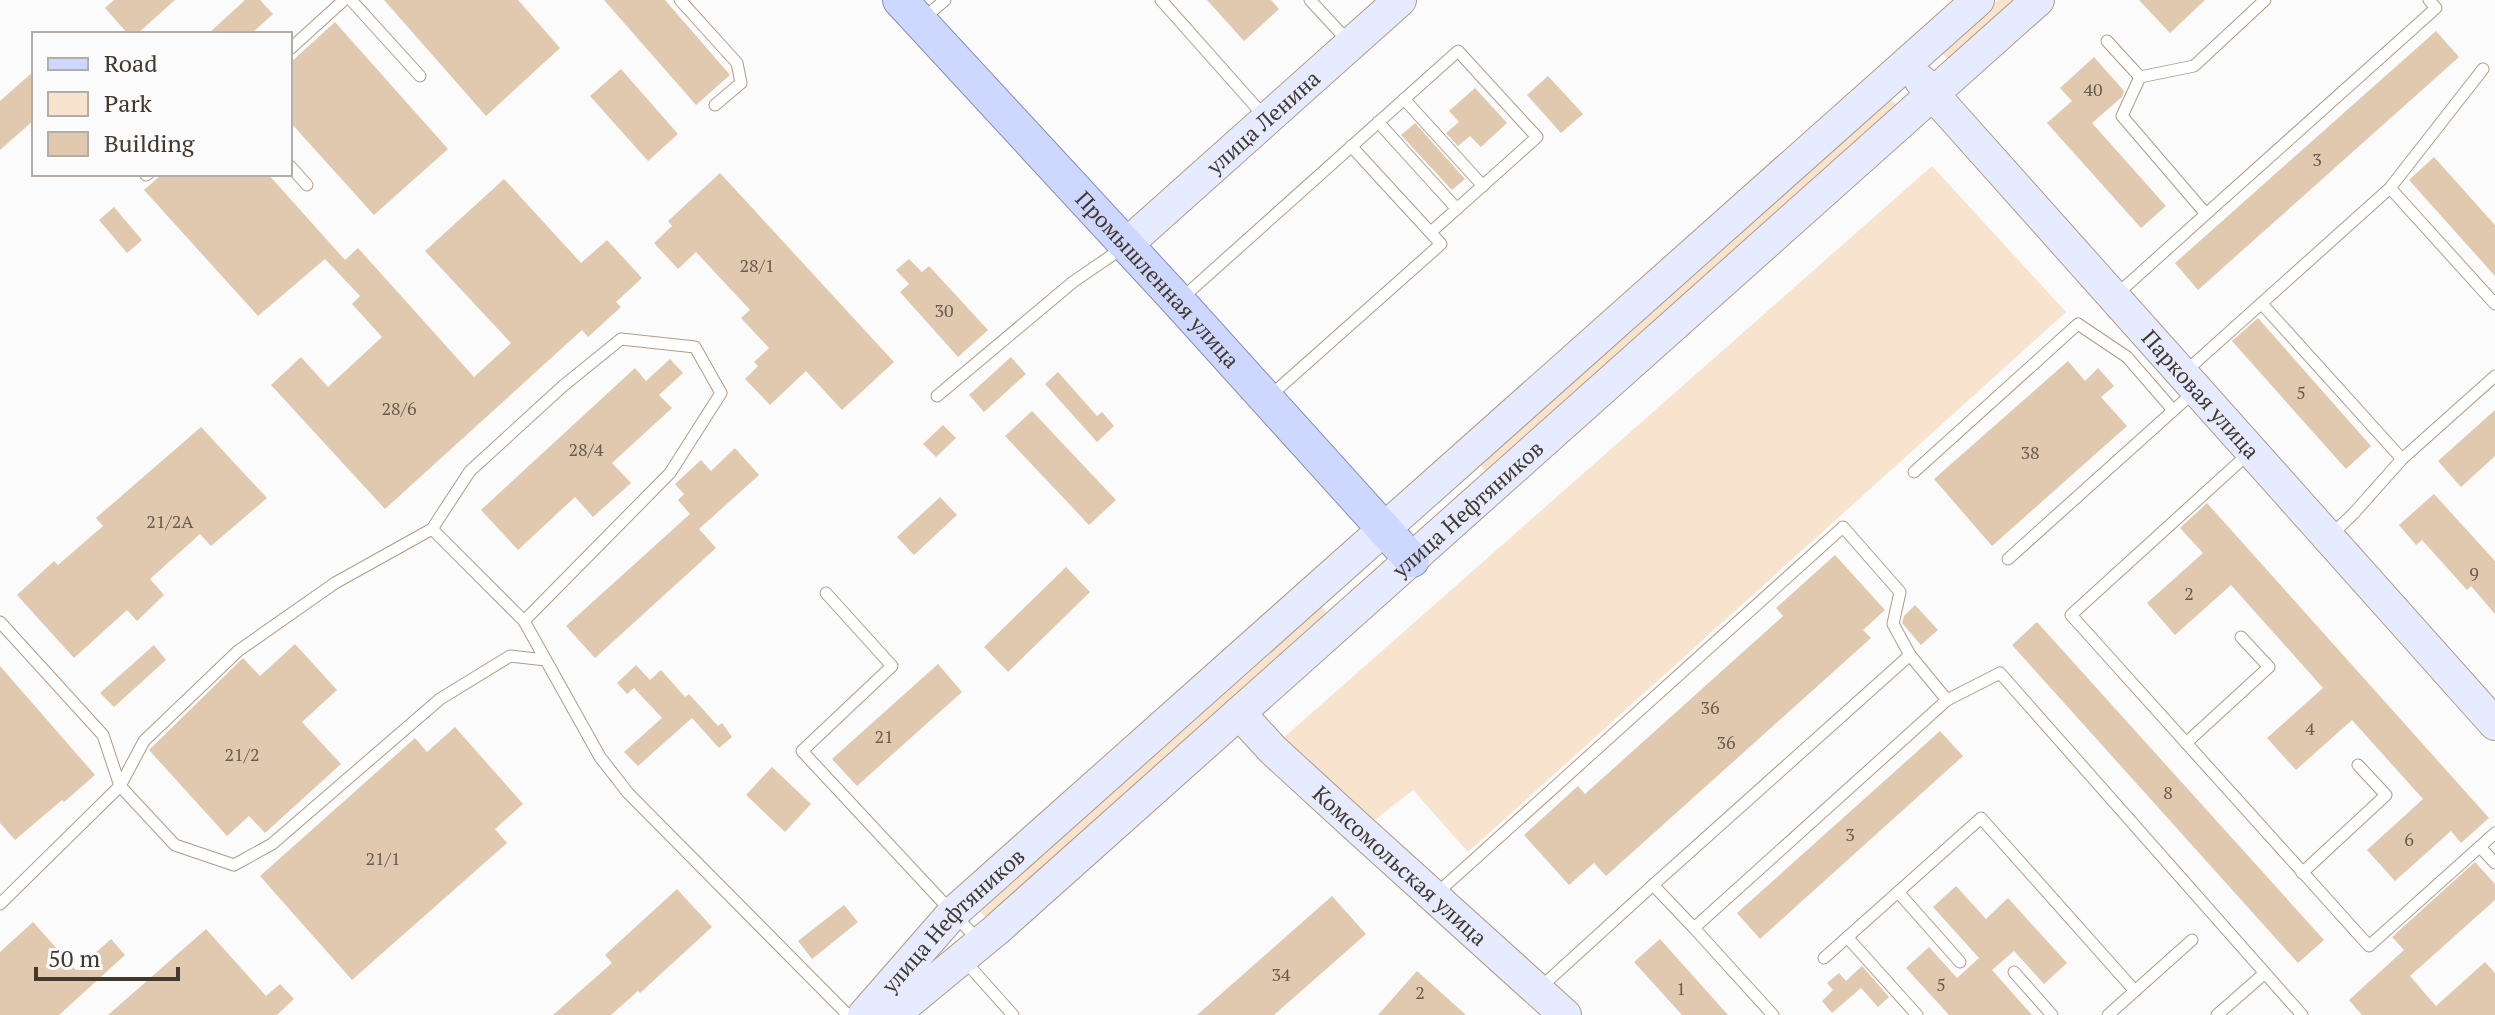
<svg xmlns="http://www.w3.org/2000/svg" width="2495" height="1015" font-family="'PT Serif',serif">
<rect width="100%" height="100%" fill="#fbfbfb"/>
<!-- green -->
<g fill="#f8e3ce">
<polygon points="1998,0 2015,0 1948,60 1941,51"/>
<polygon points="1889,97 1897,106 1487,472 1479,464"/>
<polygon points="1932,166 2066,312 1468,852 1413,790 1366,827 1281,740"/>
<polygon points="1322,607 1329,615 986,918 978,909"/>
</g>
<!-- building -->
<g fill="#e1c9b0">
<polygon points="114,0 175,0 137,34 128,34 105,8"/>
<polygon points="245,0 260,0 273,14 251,34 208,34"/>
<polygon points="384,0 518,0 560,48 486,116"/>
<polygon points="604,0 665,0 730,75 696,105"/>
<polygon points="1207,0 1271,0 1279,9 1244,41"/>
<polygon points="2139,0 2205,0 2170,33"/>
<polygon points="335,22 448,149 374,215 290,122 290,63"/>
<polygon points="2436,31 2459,57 2198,290 2175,263"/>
<polygon points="2094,57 2124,91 2122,97 2092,123 2166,206 2141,228 2047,123 2072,101 2060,88"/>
<polygon points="621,69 678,134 648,161 590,96"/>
<polygon points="34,71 34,120 0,150 0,101"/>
<polygon points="1548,76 1583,114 1561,133 1527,95"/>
<polygon points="1475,88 1507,123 1481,147 1470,136 1458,146 1446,133 1459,122 1449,111"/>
<polygon points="1415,123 1465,179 1452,190 1401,135"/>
<polygon points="2434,157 2495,225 2495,276 2409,180"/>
<polygon points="720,173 894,362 842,410 806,371 770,405 745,379 758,366 754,362 769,348 741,318 750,310 696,252 678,269 654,243 672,226 668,221"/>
<polygon points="162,174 268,174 345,260 358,248 474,377 511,343 425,251 504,179 581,263 607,240 642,278 616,302 621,307 588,337 582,330 385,509 271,385 301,357 328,387 382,337 352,304 360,296 325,259 258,316 144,190"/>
<polygon points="114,207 142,240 127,253 99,220"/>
<polygon points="909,259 922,272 929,266 988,330 958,357 900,292 909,284 896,270"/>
<polygon points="2258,318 2371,446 2346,469 2232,341"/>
<polygon points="1011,357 1026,374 984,412 969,395"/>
<polygon points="670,359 683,373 659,395 672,408 612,463 631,483 593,517 575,497 518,550 481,510 635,368 646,381"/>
<polygon points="2068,361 2085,381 2098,368 2114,386 2101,397 2127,426 1992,546 1934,479"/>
<polygon points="1058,372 1097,416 1102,412 1114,426 1097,442 1045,384"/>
<polygon points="2495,410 2495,456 2461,487 2438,461"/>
<polygon points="1032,411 1116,500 1089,525 1005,436"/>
<polygon points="943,425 956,438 936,457 923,444"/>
<polygon points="201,427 267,498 211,546 200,534 150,579 164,595 137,621 127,610 74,658 17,595 54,561 58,565 103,526 96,518"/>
<polygon points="735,448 759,475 699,529 716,548 595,658 566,626 690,514 678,500 684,494 675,484 701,460 711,471"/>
<polygon points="2434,494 2495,561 2495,614 2471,586 2467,590 2422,540 2416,545 2399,525"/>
<polygon points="940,497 957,515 914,555 897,537"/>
<polygon points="2207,503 2489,818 2461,843 2451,831 2395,881 2367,850 2423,799 2352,720 2296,770 2267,738 2323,688 2231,585 2175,635 2147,603 2203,553 2180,528"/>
<polygon points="1835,555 1885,610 1863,630 1871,638 1606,876 1594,863 1569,885 1524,835 1578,786 1585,794 1783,616 1776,608"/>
<polygon points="1066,567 1090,592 1008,672 984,647"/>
<polygon points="1915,605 1938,630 1921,645 1902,623 1904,616"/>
<polygon points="2037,622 2324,940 2298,963 2012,645"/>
<polygon points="295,644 337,690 302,722 341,764 265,833 249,816 227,836 149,750 243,658 260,676"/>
<polygon points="154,645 166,660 114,707 100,693"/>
<polygon points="938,664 962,692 857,786 832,759"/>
<polygon points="636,665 650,680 661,670 685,697 689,694 718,726 722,723 732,737 719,748 692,718 638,766 624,752 662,718 634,688 627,694 617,683"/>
<polygon points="0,666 95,775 64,802 62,800 15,840 0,823"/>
<polygon points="455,727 523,804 495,829 507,843 352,980 260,876 415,738 427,752"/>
<polygon points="1940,731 1963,756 1760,939 1737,913"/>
<polygon points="772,767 811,804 785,832 746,795"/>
<polygon points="2475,862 2495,884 2495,900 2410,976 2436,1006 2485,962 2495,973 2495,1015 2362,1015 2349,1000 2404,950 2392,937"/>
<polygon points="1956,886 1986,919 2008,898 2067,963 2044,984 2014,951 1992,970 2032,1015 1949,1015 1906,968 1929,947 1957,978 1979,958 1933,907"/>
<polygon points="677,889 712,927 640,993 638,991 611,1015 553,1015 612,963 605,955"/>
<polygon points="1332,896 1366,934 1274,1015 1197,1015"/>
<polygon points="844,905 858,922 812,959 798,941"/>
<polygon points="33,922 76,970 111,939 125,955 59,1015 0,1015 0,952"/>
<polygon points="206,929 266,996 280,984 294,999 277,1015 108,1015"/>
<polygon points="1660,939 1728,1015 1682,1015 1634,962"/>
<polygon points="1862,966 1889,997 1878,1007 1861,988 1832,1013 1822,1001 1833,990 1827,983 1839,973 1846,981"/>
<polygon points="1417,971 1466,1015 1378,1015"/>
</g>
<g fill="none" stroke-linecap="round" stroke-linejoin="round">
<!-- lane casing -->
<g stroke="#b29b84" stroke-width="13">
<g id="lane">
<polyline points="351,0 420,76"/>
<polyline points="680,0 737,63 741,83 715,105"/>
<polyline points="1161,0 1264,116"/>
<polyline points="1310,0 1348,41"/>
<polyline points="924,18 945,0"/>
<polyline points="2107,41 2140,77 2194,66 2265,0"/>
<polyline points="290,49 344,0"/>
<polyline points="1404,99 1483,186"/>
<polyline points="1378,122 1457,209"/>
<polyline points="290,166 307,185"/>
<polyline points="146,175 148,174"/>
<polyline points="2390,188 2495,304"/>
<polyline points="2206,214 2436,8 2429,0"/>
<polyline points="2115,296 2206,214 2122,116 2140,77"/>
<polyline points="1181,299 1458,51 1537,137 1431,232"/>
<polyline points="2262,304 2402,459"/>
<polyline points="2186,371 2390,188 2483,69"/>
<polyline points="937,396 1073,282 1124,247"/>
<polyline points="1270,396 1441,244 1351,146"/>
<polyline points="2248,454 2071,615 2369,946 2495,833"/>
<polyline points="1914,472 2078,324 2127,357 2173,410"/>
<polyline points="432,529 470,471 563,386 621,339 695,347 721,393 670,473 524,621"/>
<polyline points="2329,537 2354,513 2402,459 2495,376"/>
<polyline points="2008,559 2195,391"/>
<polyline points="826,593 892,666 802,751 978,940"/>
<polyline points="0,622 103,735 120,786 0,904"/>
<polyline points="546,660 510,656 440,699 272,844 234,865 175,845 120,786 144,741 238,651 335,583 432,529 524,621 600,757 628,793 848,1015"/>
<polyline points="2186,743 2269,667 2241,637"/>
<polyline points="2480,847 2495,863"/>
<polyline points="2302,873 2386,795 2358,765"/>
<polyline points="1653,885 1910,655"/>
<polyline points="1898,892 1960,962"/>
<polyline points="1436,894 1843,527 1900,592 1893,624 1910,655 1947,700"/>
<polyline points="1694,928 1773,1015"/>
<polyline points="1847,937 1917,1015"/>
<polyline points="1824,958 1981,818 2135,991"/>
<polyline points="963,959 1013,1015"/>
<polyline points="2014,972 2052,1015"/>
<polyline points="1541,987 1653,885 1694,928 1947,700 2000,673 2302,1015"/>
<polyline points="2108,1015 2192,940"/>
<polyline points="2217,1015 2265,973"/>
</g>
</g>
<!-- secondary casing -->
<g stroke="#b29b84" stroke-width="34">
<g id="secondary">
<path id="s1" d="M1921 81 2495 724"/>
<path id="s2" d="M1126 245 1400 0"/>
<path id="s3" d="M1239 713 1273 750 1357 827 1565 1015"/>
<path id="s4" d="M864 1015 953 913 1978 0"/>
<path id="s5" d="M893 1015 996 930 2038 0"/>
</g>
</g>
<!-- primary casing -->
<g stroke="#888eb5" stroke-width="36">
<g id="primary">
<path id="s6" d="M900 0 1178 301 1412 560"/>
</g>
</g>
<!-- lane -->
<use href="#lane" stroke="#fff" stroke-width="11"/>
<!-- secondary -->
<use href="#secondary" stroke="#e6ebff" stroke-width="32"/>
<!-- primary -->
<use href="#primary" stroke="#ced7fe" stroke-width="34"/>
</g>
<g text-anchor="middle" stroke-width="7" stroke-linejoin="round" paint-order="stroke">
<!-- number labels -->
<g font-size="18" fill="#6a5c4e">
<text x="2093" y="96">40</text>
<text x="2317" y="166">3</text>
<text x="757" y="272">28/1</text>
<text x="944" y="317">30</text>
<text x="2301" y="399">5</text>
<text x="399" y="415">28/6</text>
<text x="586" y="456">28/4</text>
<text x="2030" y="459">38</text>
<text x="170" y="528">21/2А</text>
<text x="2474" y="580">9</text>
<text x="2189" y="600">2</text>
<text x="1710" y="714">36</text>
<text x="2310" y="735">4</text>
<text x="884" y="743">21</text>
<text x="1726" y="749">36</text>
<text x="242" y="761">21/2</text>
<text x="2168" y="799">8</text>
<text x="1850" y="841">3</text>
<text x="2409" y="846">6</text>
<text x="383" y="865">21/1</text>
<text x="1281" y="981">34</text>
<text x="1941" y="991">5</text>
<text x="1681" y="995">1</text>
<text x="1420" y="999">2</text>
</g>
<!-- street labels -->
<g font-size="22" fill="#42382e" stroke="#fbfbfb">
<text dy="8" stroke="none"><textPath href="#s2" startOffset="184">улица Ленина</textPath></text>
<text dy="8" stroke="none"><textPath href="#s6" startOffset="380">Промышленная улица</textPath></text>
<text dy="8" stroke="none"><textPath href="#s1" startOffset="420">Парковая улица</textPath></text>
<text dy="8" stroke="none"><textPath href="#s5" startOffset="766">улица Нефтяников</textPath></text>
<text dy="8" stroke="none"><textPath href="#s3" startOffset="222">Комсомольская улица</textPath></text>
<text dy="8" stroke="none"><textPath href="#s4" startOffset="130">улица Нефтяников</textPath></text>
</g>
</g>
<!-- legend -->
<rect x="32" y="32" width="260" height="144" fill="#fbfbfb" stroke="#b1ada9" stroke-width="2"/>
<rect x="48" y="58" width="40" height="12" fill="#ced7fe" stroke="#b1ada9" stroke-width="2"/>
<text x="104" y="72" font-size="24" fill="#42382e">Road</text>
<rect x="48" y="92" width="40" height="24" fill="#f8e3ce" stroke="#b1ada9" stroke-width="2"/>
<text x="104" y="112" font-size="24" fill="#42382e">Park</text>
<rect x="48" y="132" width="40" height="24" fill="#e1c9b0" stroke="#b1ada9" stroke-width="2"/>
<text x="104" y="152" font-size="24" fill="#42382e">Building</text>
<!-- scale -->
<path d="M36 967v12h142v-12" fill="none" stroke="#42382e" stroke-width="4"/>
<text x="48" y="967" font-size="24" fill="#42382e" stroke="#fbfbfb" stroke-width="6" paint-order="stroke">50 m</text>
</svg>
